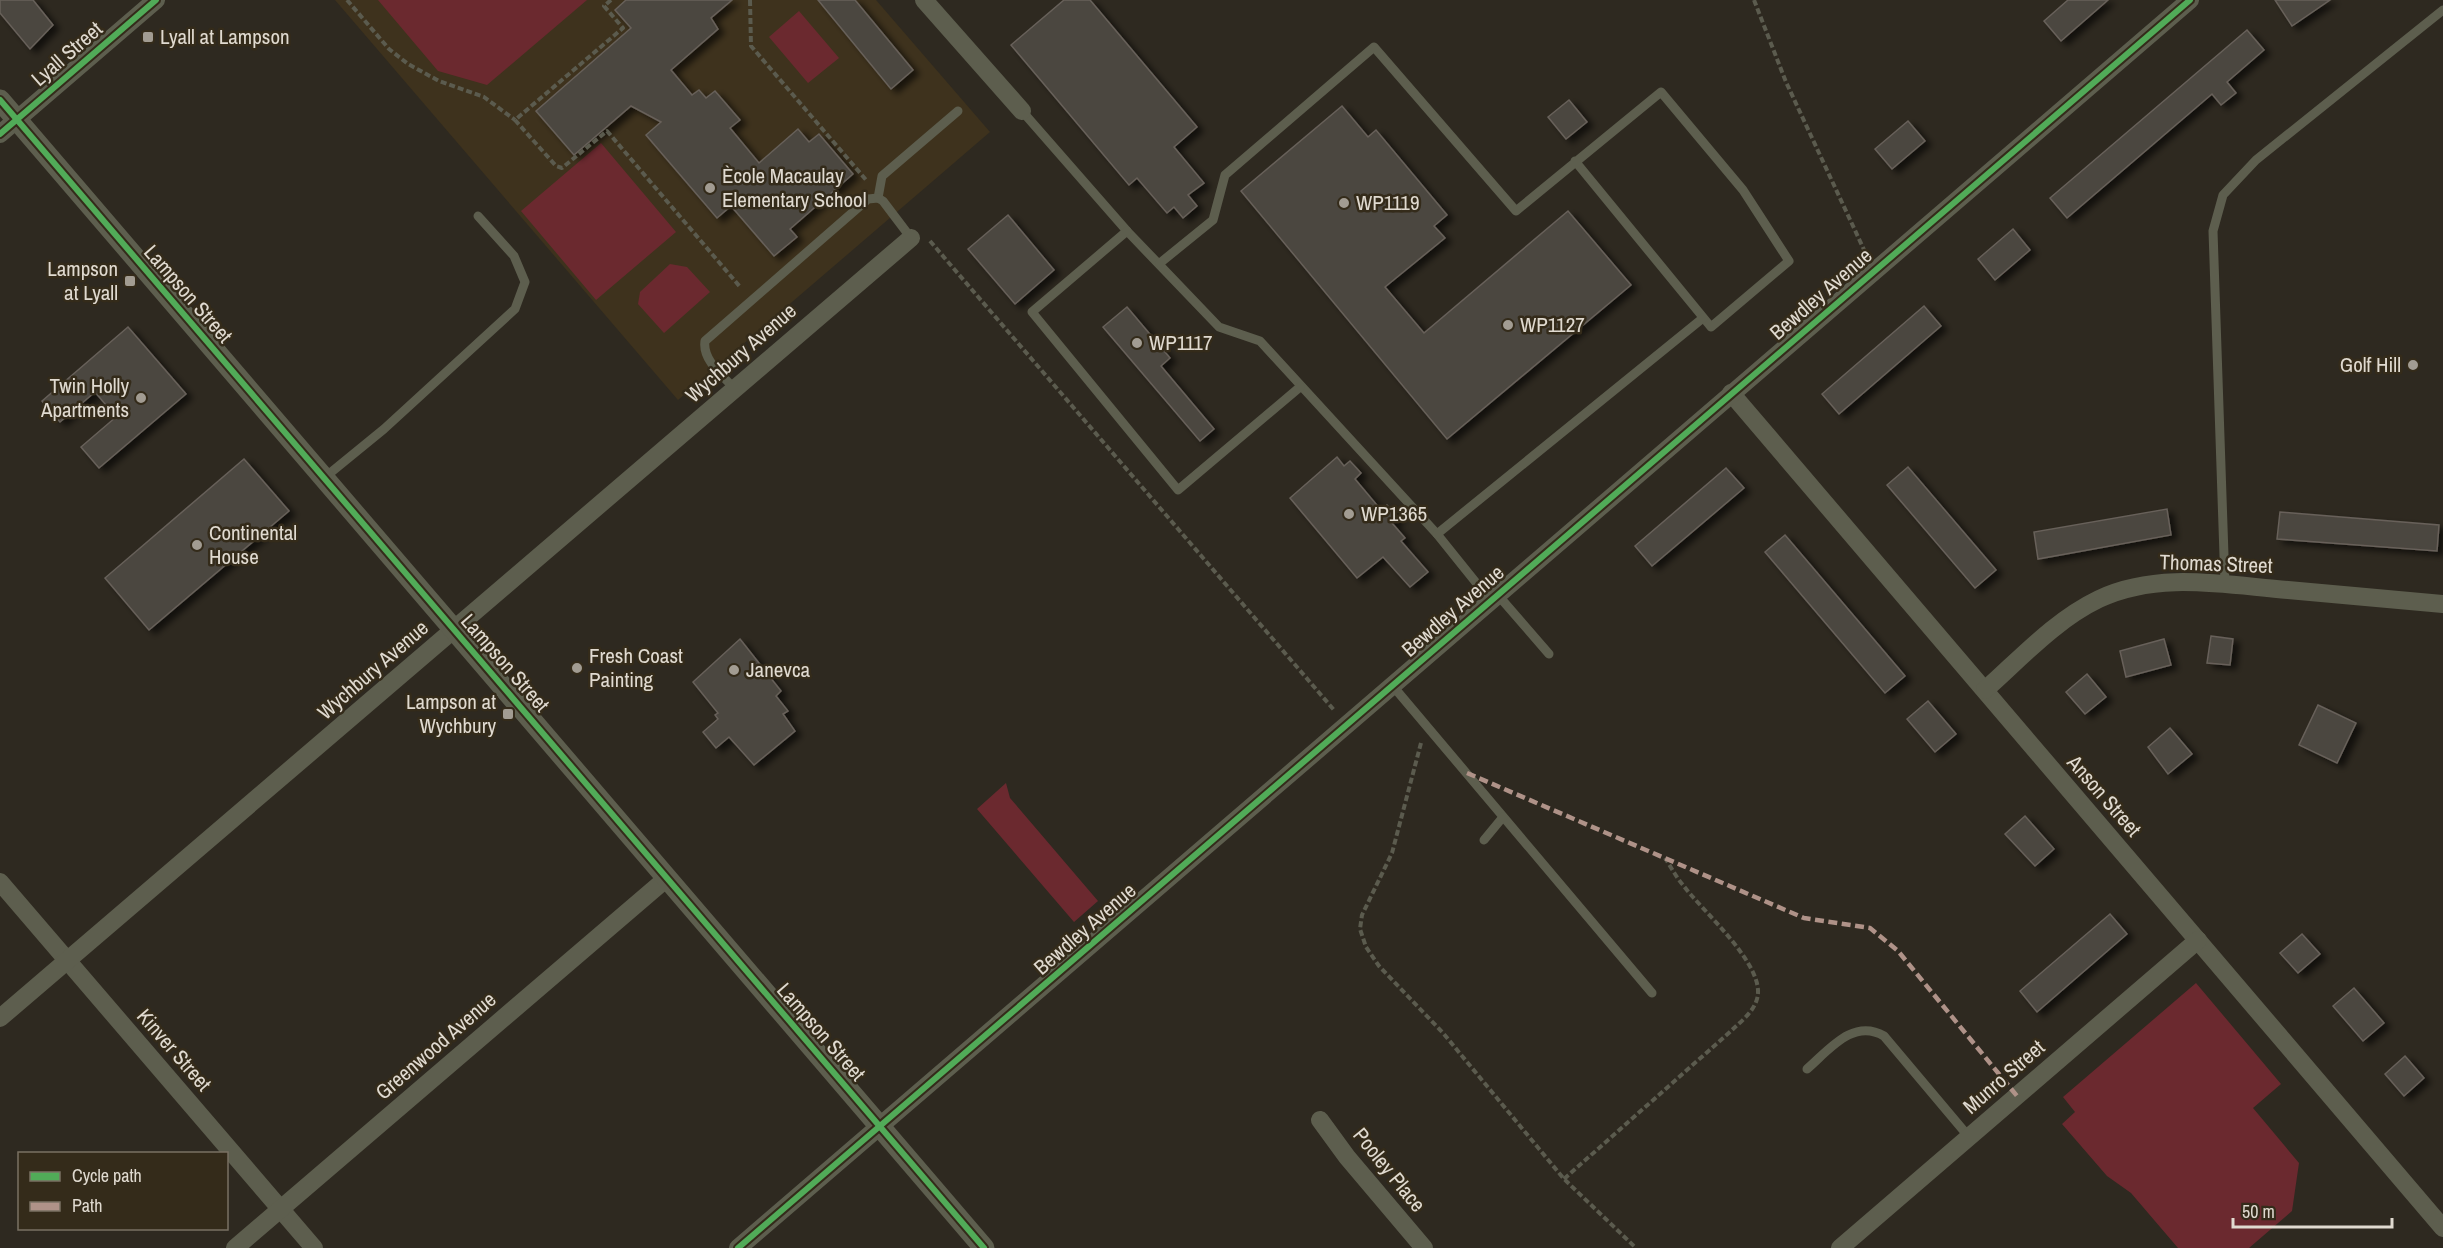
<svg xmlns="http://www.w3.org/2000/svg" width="2443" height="1248" font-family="'Archivo Narrow',sans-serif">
<defs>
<filter id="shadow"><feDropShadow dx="6" dy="4" stdDeviation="3" flood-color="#0009"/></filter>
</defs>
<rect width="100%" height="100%" fill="#2e2920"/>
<!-- built -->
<polygon fill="#3e321d" points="335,0 876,0 990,132 678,400"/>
<!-- green -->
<g fill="#6b292f">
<polygon points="378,0 587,0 487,85 438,71"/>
<polygon points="799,11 839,58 808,83 769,37"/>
<polygon points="601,143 676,232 596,300 521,211"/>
<polygon points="670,264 687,267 710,292 664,333 638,304 640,292"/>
<polygon points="1006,783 1010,798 1098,901 1074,922 977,809"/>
<polygon points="2196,983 2281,1084 2253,1108 2299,1163 2292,1211 2249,1248 2178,1248 2131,1193 2107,1176 2062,1124 2075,1112 2063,1097"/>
</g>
<!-- building -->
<g fill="#4c463f" stroke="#67615a" stroke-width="1.5" filter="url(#shadow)">
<polygon points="0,0 33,0 53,25 30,49 0,13"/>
<polygon points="626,0 732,0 711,18 718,29 671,70 692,95 699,90 706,98 715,91 740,120 730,128 759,163 798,129 809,142 819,134 853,174 790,229 797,237 774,256 731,206 717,218 646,135 661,122 631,106 574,155 536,111 631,28 615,10"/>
<polygon points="818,0 855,0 913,70 891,89"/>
<polygon points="1064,0 1090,0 1197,127 1174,147 1204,183 1188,195 1197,206 1183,218 1174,207 1167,213 1137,178 1129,185 1011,45"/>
<polygon points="2068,0 2108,0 2061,41 2044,21"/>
<polygon points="2275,0 2330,0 2292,26"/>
<polygon points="2247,30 2264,50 2227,82 2236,93 2221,105 2212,94 2067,218 2050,198"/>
<polygon points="1569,100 1587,122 1566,139 1548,117"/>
<polygon points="1342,106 1368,137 1376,130 1447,215 1434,226 1445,238 1385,287 1424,333 1568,211 1631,285 1447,439 1241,191"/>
<polygon points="1908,121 1925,141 1892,169 1875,149"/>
<polygon points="1008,215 1054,270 1015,304 968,249"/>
<polygon points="2013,229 2030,250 1995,280 1978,259"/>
<polygon points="1924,306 1941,326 1839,414 1822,394"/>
<polygon points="1127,307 1170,358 1161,366 1214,429 1200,441 1103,327"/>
<polygon points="128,327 186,394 99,468 81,447 116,417 95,392 60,422 42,401"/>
<polygon points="1337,457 1344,466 1350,461 1361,473 1355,479 1381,510 1387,505 1398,518 1392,523 1405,538 1401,541 1428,572 1410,587 1383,557 1357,578 1290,498"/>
<polygon points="244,459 289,511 149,630 105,578"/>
<polygon points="1908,467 1996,570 1975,588 1887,485"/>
<polygon points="1726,468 1744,488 1652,566 1635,546"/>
<polygon points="2167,509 2171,535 2038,559 2034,532"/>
<polygon points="2280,512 2439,525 2437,551 2277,539"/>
<polygon points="1785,535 1905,676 1885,693 1765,552"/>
<polygon points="2211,636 2233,639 2230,665 2207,663"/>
<polygon points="740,639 781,691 776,696 788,711 783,714 795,731 754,765 729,737 716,748 703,732 718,719 715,715 718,713 693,682"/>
<polygon points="2164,639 2171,665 2126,677 2120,651"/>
<polygon points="2087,674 2106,697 2085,714 2066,692"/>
<polygon points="1928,701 1956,734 1935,752 1907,719"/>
<polygon points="2318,705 2356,723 2337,763 2299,745"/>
<polygon points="2170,728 2192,754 2168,774 2148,747"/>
<polygon points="2025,816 2054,849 2035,866 2005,834"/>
<polygon points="2110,914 2127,934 2037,1012 2020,991"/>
<polygon points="2302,934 2320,954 2298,973 2280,953"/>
<polygon points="2354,988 2384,1023 2363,1041 2333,1006"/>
<polygon points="2405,1056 2424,1078 2404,1096 2385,1074"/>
</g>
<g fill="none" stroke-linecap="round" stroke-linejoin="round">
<!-- path -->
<g stroke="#5b5b4e" stroke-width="4" stroke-dasharray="6 3" stroke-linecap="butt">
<polyline points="347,0 389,49 408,64 439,81 484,97 515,120"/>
<polyline points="611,0 604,6 623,28 515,120 556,166 562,168 607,131 741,288"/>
<polyline points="750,0 751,46 867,181"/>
<polyline points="1754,0 1786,82 1866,254"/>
<polyline points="930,241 1334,710"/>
<polyline points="1421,743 1392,853 1362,915 1360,929 1366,947 1379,966 1443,1033 1564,1179 1636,1248"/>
<path d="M1564 1179 1731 1031C1740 1022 1753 1013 1757 999 1767 966 1702 911 1683 885 1676 877 1671 867 1665 858"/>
</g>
<!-- service -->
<g stroke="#5d5e4e" stroke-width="9">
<polyline points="1022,111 1127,231 1219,327 1260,341 1437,534 1490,600"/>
<polyline points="878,198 882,176 958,111"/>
<polyline points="1127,231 1032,312 1178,490 1300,387"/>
<polyline points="1160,263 1213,220 1225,175 1374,47 1516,211 1661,92 1743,190 1789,261 1711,327 1575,161"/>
<path d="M735 389C723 376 702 360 705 341L868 199 878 198 883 201 911 238"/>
<polyline points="324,478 384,429 515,309 525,282 514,256 478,216"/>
<polyline points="1437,534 1703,318"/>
<polyline points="2225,585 2213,231 2223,195 2256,160 2443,10"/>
<polyline points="1497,594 1549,654"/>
<polyline points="1392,685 1652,993"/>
<polyline points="1484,840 1503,817"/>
<path d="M1807 1069C1829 1050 1853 1018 1884 1036L1969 1137"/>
</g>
<!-- minor -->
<g stroke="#5d5e4e" stroke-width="18">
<polyline points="924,0 1022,111"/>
<polyline points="0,134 156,0"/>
<polyline points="1731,393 2443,1228"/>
<path d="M1985 690C2020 659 2055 620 2099 599 2158 571 2225 585 2288 590 2340 595 2391 599 2443 604"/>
<polyline points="0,882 314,1248"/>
<polyline points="0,1018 911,238"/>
<polyline points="1320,1120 1347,1157 1424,1248"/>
<polyline points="235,1248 667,878"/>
<polyline points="738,1248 2190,0"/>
<polyline points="1840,1248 2198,940"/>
</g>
<!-- tertiary -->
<polyline stroke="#5d5e4e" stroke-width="21" points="0,100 984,1248"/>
<!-- quiet -->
<polyline stroke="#af9288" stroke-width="4.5" stroke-dasharray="9 4.5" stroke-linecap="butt" points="1467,773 1804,918 1870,928 1898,951 2017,1096"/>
<!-- cycleway casing -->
<g stroke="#342b1a" stroke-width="10">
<g id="cycleway">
<polyline points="0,100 984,1248"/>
<polyline points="0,134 156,0"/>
<polyline points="738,1248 2190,0"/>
</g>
</g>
<!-- cycleway -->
<use href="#cycleway" stroke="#51ab58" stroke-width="6"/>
</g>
<!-- markers -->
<g fill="#a29c92" stroke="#342b1a" stroke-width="2">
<rect x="142" y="31" width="12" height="12" rx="3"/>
<circle cx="710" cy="188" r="6"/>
<circle cx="1344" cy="203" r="6"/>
<rect x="124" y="275" width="12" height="12" rx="3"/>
<circle cx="1508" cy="325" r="6"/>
<circle cx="1137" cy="343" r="6"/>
<circle cx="2413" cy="365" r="6"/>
<circle cx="141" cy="398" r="6"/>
<circle cx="1349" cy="514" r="6"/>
<circle cx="197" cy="545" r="6"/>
<circle cx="577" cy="668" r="6"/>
<circle cx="734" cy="670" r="6"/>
<rect x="502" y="708" width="12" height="12" rx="3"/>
</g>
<g text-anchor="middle" stroke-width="5" stroke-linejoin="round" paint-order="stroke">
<!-- poi labels -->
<g font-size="21" fill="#e0dad0" stroke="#342b1a" text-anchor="start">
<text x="160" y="44">Lyall at Lampson</text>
<text x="722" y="183">Ècole Macaulay<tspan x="722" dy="24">Elementary School</tspan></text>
<text x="1356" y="210">WP1119</text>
<text x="118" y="276" text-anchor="end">Lampson<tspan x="118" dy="24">at Lyall</tspan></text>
<text x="1520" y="332">WP1127</text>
<text x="1149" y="350">WP1117</text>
<text x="2401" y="372" text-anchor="end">Golf Hill</text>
<text x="129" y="393" text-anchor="end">Twin Holly<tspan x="129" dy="24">Apartments</tspan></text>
<text x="1361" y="521">WP1365</text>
<text x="209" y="540">Continental<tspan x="209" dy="24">House</tspan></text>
<text x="589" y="663">Fresh Coast<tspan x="589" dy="24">Painting</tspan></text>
<text x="746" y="677">Janevca</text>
<text x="496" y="709" text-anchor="end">Lampson at<tspan x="496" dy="24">Wychbury</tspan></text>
</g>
<!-- street labels -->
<g font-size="21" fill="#e0dad0" stroke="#342b1a">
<text transform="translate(67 54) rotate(-41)" y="7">Lyall Street</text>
<text transform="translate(188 294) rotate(49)" y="7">Lampson Street</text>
<text transform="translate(1821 294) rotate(-41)" y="7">Bewdley Avenue</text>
<text transform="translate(741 353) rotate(-41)" y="7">Wychbury Avenue</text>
<text transform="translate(2216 564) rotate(2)" y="7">Thomas Street</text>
<text transform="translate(1453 611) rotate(-41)" y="7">Bewdley Avenue</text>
<text transform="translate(505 663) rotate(49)" y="7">Lampson Street</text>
<text transform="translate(373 670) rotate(-41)" y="7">Wychbury Avenue</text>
<text transform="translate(2104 796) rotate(49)" y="7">Anson Street</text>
<text transform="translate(1085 929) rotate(-41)" y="7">Bewdley Avenue</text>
<text transform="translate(821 1032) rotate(49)" y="7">Lampson Street</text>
<text transform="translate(436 1046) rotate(-41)" y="7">Greenwood Avenue</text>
<text transform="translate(174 1050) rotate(49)" y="7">Kinver Street</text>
<text transform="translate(2004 1077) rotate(-41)" y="7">Munro Street</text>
<text transform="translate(1389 1170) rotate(51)" y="7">Pooley Place</text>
</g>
</g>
<!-- legend -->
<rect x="18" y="1152" width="210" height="78" fill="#342b1a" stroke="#797163" stroke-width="1.5"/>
<rect x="30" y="1172" width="30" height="9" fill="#51ab58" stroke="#797163" stroke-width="1.5"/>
<text x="72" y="1182" font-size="18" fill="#e0dad0">Cycle path</text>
<rect x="30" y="1202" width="30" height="9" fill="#af9288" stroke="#797163" stroke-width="1.5"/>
<text x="72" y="1212" font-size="18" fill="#e0dad0">Path</text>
<!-- scale -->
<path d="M2233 1218v9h159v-9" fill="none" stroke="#e0dad0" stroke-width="3"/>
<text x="2242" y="1218" font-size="18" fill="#e0dad0" stroke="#342b1a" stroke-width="4.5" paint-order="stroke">50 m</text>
</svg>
